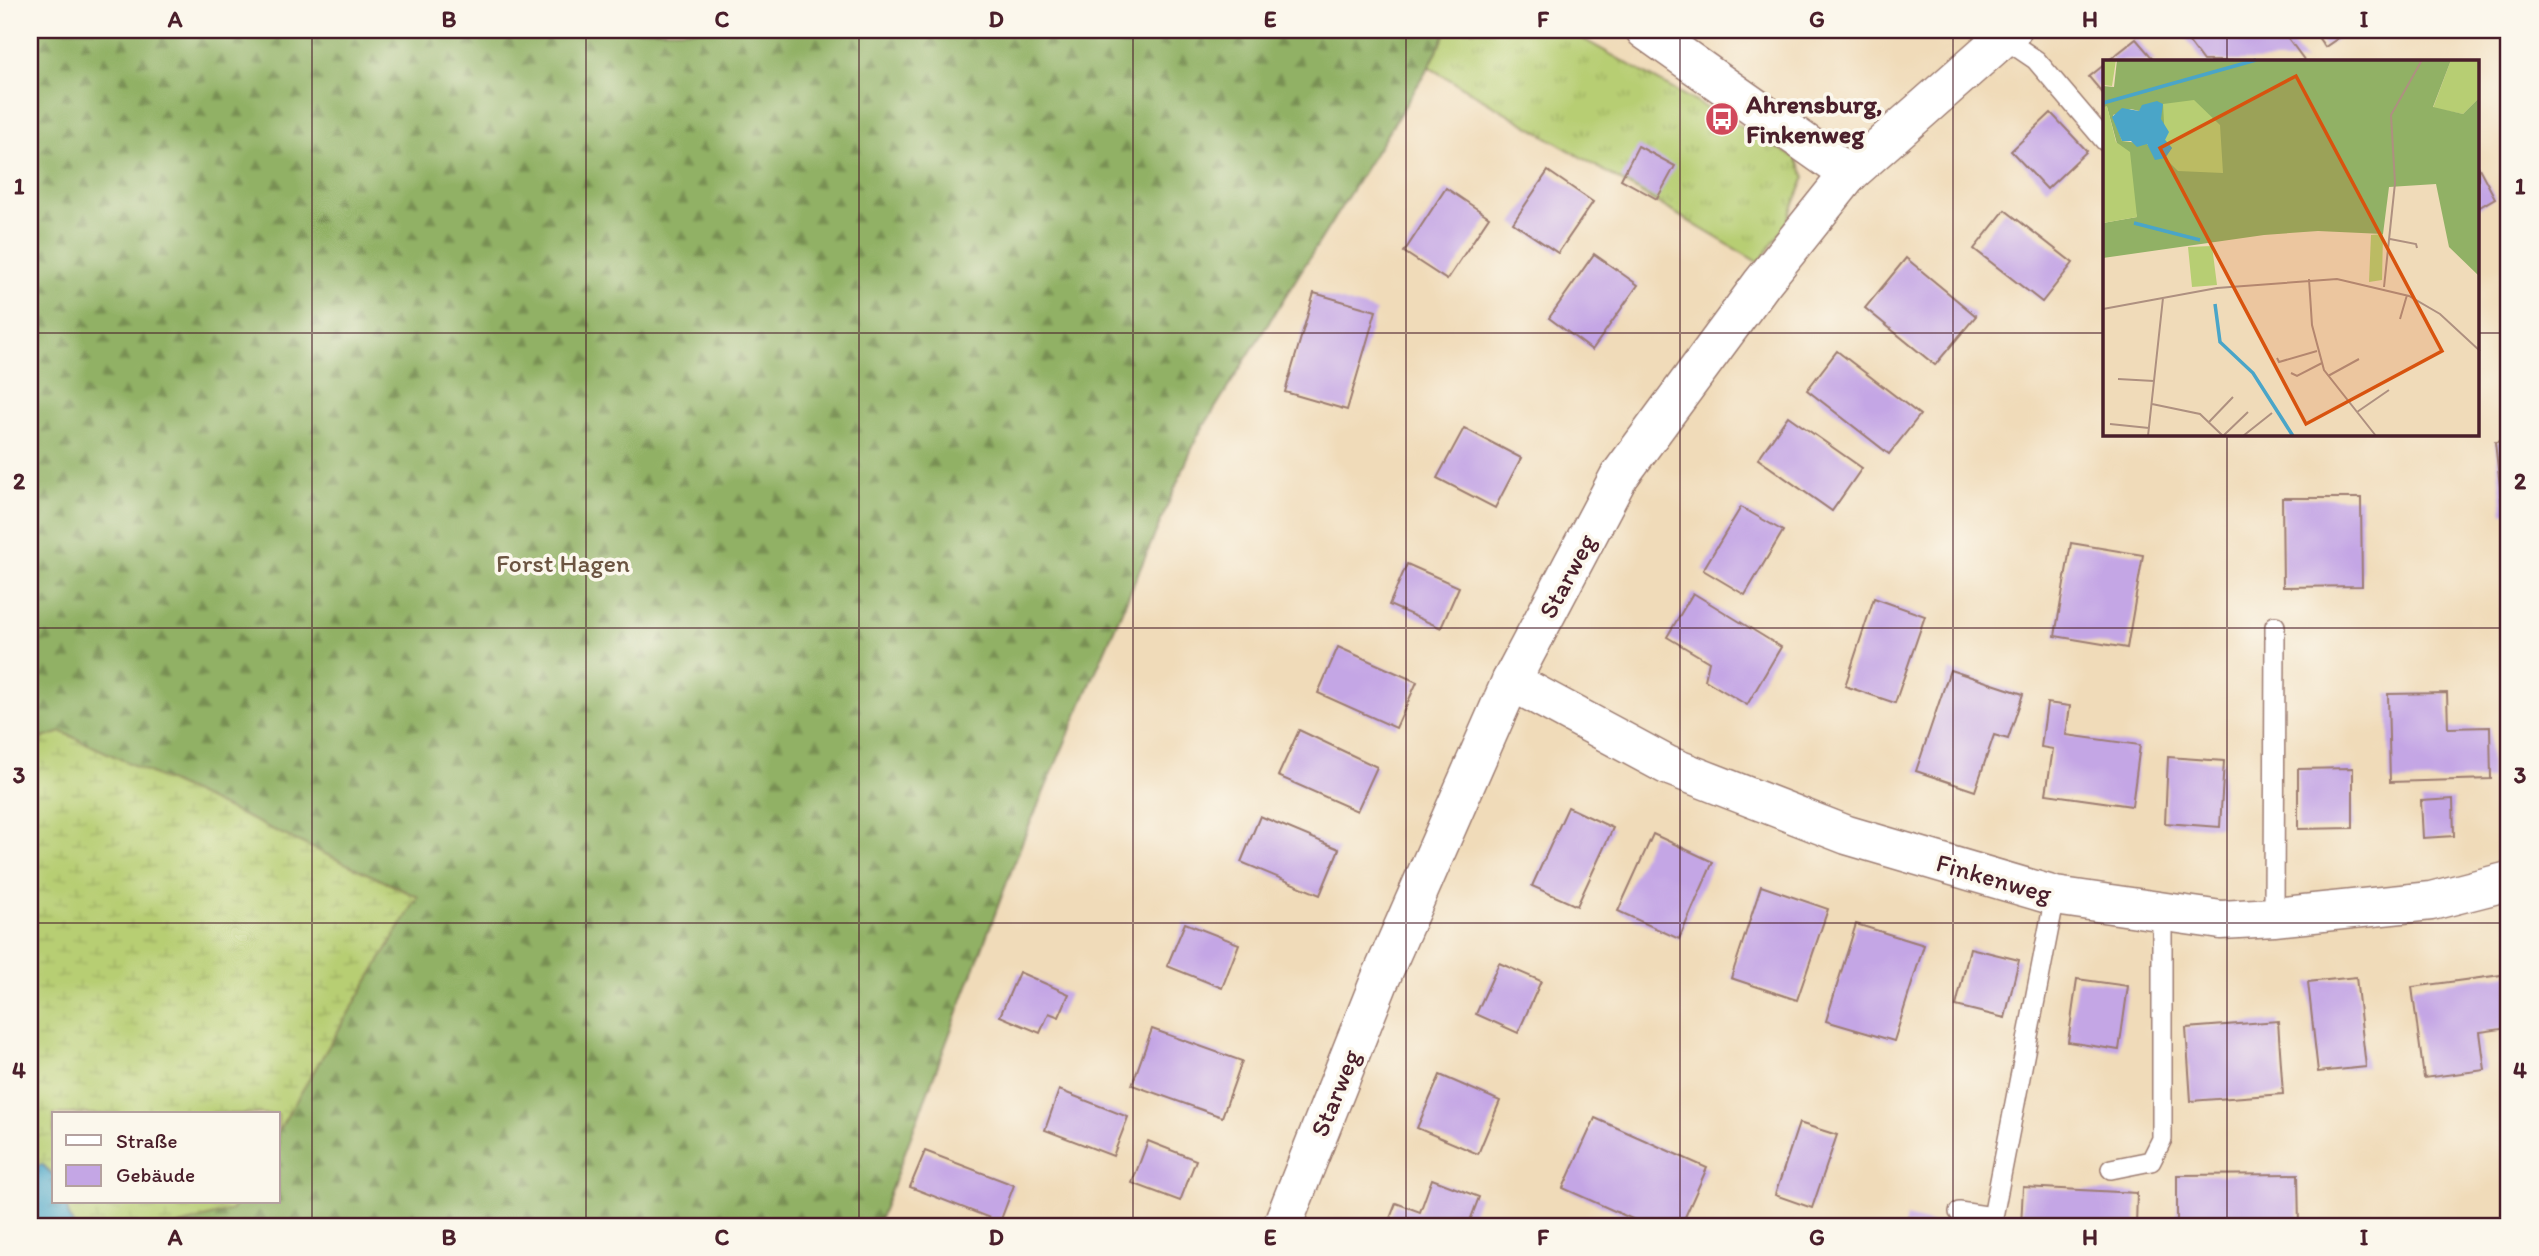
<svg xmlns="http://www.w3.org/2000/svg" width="2539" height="1256" font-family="Itim,sans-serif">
<defs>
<pattern id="grass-tufts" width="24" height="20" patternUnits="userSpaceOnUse" patternTransform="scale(1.75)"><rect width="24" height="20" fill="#b7ce73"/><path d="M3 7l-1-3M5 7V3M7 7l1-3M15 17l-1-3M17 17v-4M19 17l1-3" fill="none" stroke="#9fb064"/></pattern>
<pattern id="forest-firs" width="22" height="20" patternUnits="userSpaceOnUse" patternTransform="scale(1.75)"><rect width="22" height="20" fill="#91b165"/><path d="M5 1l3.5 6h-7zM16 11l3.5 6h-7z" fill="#788f53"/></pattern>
<pattern id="wetland-marsh" width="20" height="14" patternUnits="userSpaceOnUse" patternTransform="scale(1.75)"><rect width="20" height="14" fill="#b7ce73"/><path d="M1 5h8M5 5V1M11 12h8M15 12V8" fill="none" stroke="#9fb064"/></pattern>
<pattern id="water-ripples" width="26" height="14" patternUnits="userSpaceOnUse" patternTransform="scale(1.75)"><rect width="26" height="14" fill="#4aa5c8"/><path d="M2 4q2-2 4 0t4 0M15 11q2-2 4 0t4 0" fill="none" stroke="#4086a3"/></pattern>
</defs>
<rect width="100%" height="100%" fill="#fbf7ec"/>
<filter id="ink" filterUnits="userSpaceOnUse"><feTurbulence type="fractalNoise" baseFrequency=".0143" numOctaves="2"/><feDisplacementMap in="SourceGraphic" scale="14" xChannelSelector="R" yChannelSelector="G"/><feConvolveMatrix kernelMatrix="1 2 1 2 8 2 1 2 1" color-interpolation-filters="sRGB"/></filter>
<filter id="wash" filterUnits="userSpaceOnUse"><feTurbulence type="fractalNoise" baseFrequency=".00686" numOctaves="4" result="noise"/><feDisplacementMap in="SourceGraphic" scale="28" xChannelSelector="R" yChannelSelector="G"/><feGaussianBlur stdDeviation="1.57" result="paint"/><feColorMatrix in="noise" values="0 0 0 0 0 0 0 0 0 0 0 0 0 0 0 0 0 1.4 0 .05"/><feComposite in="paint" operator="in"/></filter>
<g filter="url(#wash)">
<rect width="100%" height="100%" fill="#f0dbb9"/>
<!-- grass -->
<polygon fill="url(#grass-tufts)" stroke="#80764f" stroke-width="2" points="1447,30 1567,30 1796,158 1805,177 1785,226 1759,263 1429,67"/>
<!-- forest -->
<polygon fill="url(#forest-firs)" stroke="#6e6848" stroke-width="2" points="30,30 1447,30 1429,67 1197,437 1023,840 877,1226 74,1226 66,1202 278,1202 278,1114 54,1114 54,1176 42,1164 30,1170"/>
<!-- wetland -->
<g fill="url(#wetland-marsh)" stroke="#80764f" stroke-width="2">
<polygon points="62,732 418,897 278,1131 278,1114 54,1114 54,1176 42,1164 30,1170 30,742"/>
<polygon points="66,1202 236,1202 232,1210 176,1226 74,1226 69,1218"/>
</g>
<!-- water -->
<polygon fill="url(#water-ripples)" stroke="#4a627a" stroke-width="2" points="42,1164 54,1176 54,1202 66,1202 69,1218 74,1226 30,1226 30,1170"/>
<g id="blocks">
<!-- building -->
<g fill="#c4a6e5">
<polygon points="2180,30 2282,30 2305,61 2203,61"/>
<polygon points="2313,30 2350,30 2325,47"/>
<polygon points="2136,39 2155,61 2108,61"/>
<polygon points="2105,64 2105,96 2089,77"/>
<polygon points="2051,113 2087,151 2047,189 2011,151"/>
<polygon points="1638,146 1675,166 1657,199 1621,179"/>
<polygon points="2478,166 2495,198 2478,208"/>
<polygon points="1548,171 1593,202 1558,253 1513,223"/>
<polygon points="1446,188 1489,217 1447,280 1404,252"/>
<polygon points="2005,210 2073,263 2042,302 1974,249"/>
<polygon points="1594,254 1638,285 1592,350 1549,318"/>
<polygon points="1906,258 1976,316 1935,365 1865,308"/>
<polygon points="1314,293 1376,311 1347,410 1285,392"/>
<polygon points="1837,351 1920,415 1889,454 1807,390"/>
<polygon points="1788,416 1862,468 1832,511 1758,459"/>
<polygon points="1464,428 1521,458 1495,508 1437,478"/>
<polygon points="2509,440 2509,512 2503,513 2495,442"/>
<polygon points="2282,498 2361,498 2362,586 2283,587"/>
<polygon points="1741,507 1783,531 1745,595 1703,570"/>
<polygon points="2071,543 2143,555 2127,648 2055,636"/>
<polygon points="1407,564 1459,587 1441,628 1389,605"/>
<polygon points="1693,593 1781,647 1747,705 1705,680 1709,662 1667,637"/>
<polygon points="1874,598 1925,616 1895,703 1845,686"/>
<polygon points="1338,647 1417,682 1396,728 1318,693"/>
<polygon points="1950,670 2023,694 2008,739 1994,735 1975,791 1916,771"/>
<polygon points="2447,693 2448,728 2490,727 2491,779 2390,782 2388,694"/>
<polygon points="2047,703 2070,706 2066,735 2140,745 2132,806 2046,794 2053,749 2041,747"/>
<polygon points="1299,730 1377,767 1357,811 1278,776"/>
<polygon points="2168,757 2224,761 2220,827 2165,823"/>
<polygon points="2353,768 2353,828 2298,829 2298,769"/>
<polygon points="2453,799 2454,836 2423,838 2421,801"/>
<polygon points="1568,807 1613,828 1577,906 1532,886"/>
<polygon points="1260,816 1339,849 1320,895 1241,862"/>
<polygon points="1653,834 1713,862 1679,939 1618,911"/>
<polygon points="1761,886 1828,909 1797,1000 1731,978"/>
<polygon points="1185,923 1239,944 1222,988 1167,966"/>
<polygon points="1856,924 1924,945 1894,1041 1826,1021"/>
<polygon points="1970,948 2019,960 2005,1018 1956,1006"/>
<polygon points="1499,963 1541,981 1518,1033 1476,1014"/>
<polygon points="1019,972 1069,994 1059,1017 1049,1013 1040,1033 1000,1016"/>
<polygon points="2509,974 2509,1028 2480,1032 2485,1070 2424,1078 2412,987"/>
<polygon points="2356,977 2366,1067 2318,1072 2308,982"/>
<polygon points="2077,979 2128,986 2119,1050 2068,1042"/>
<polygon points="2278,1021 2283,1094 2191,1101 2186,1028"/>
<polygon points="1152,1029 1242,1061 1222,1117 1132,1085"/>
<polygon points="1440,1075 1500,1101 1478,1154 1417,1128"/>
<polygon points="1059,1090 1128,1117 1113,1156 1045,1130"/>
<polygon points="1595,1118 1707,1168 1681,1226 1648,1226 1563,1188"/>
<polygon points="1799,1123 1837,1135 1812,1208 1775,1195"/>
<polygon points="1148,1141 1196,1160 1180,1201 1132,1183"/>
<polygon points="925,1151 1014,1185 1000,1222 910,1187"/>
<polygon points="2298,1174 2299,1226 2177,1226 2177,1175"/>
<polygon points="1432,1179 1479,1197 1468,1226 1457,1226 1440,1220 1437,1226 1387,1226 1396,1203 1420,1212"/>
<polygon points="2023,1187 2137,1193 2136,1226 2021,1226"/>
<polygon points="1906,1217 1938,1225 1938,1226 1904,1226"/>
</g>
</g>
</g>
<g filter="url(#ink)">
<use href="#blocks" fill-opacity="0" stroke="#9d7d72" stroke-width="2"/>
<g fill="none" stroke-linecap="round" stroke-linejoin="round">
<!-- service casing -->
<g stroke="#9d7d72" stroke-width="22">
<g id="service">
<polyline points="2002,37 2036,60 2105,141"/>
<polyline points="2274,917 2275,626"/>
<polyline points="2111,1169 2151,1161 2162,1139 2162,912"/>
<polyline points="1959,1212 1993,1217 2055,896"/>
</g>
</g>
<!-- minor casing -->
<g stroke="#9d7d72" stroke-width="41">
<g id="minor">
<polyline points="1849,174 2012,30"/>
<polyline points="1511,681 1667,765 1847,835 2055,896 2221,920 2274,917 2431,901 2509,881"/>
</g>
</g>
<!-- tertiary casing -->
<g stroke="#9d7d72" stroke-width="41">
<polyline id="tertiary" points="1282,1226 1379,982 1511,681 1618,478 1762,283 1849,174 1645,30"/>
</g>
<!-- service -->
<use href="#service" stroke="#fff" stroke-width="19"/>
<!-- minor -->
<use href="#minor" stroke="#fff" stroke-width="38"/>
<!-- tertiary -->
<use href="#tertiary" stroke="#fff" stroke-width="38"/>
</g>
</g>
<!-- grid -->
<path fill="none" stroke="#4a1f2b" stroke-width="2" stroke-opacity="0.55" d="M312 30V1226M586 30V1226M859 30V1226M1133 30V1226M1406 30V1226M1680 30V1226M1953 30V1226M2227 30V61M30 333H2105M2478 333H2509M2227 434V1226M30 628H2509M30 923H2509"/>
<!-- icons -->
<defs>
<g id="bus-disc" transform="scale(1.75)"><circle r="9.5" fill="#d1495b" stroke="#fbf7ec"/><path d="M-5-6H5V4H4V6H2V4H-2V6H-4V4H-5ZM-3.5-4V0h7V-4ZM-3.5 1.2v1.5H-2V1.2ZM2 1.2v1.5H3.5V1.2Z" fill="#fff"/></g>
</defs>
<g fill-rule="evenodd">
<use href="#bus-disc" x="1722" y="119"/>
</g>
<g text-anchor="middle" stroke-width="7" stroke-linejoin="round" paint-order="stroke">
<!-- poi labels -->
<g font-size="26" font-weight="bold" fill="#4a1f2b" stroke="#fbf7ec" text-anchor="start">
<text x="1746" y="113">Ahrensburg,<tspan x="1746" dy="30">Finkenweg</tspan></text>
</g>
<!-- park labels -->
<g font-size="26" fill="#6b5441" stroke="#fbf7ec">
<text x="563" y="572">Forst Hagen</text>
</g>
<!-- street labels -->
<g font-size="26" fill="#4a1f2b" stroke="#fbf7ec">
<text transform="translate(1567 576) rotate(-62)" y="9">Starweg</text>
<text transform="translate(1994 878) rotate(16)" y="9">Finkenweg</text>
<text transform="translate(1335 1093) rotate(-68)" y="9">Starweg</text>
</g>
</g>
<!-- overview -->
<g transform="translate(2103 60)">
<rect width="376" height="376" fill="#f0dbb9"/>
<path d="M348 0H376V38L360 54 330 48ZM280 174 279 220 266 222 268 175ZM109 186 114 225 89 227 85 187Z" fill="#b7ce73"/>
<path d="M14 0H348L330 47 360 54 376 38V216L346 187 333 124 286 127 280 174 215 171 161 175 0 198V163L34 157 4 47H0V26L11 27ZM52 42 49 90 44 84 19 81 10 55 28 49 36 51Z" fill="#91b165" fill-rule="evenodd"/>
<path d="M91 40 117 65 120 113 75 111 62 98 69 88 62 80 60 44ZM4 46 13 82 27 92 34 157 0 163V47Z" fill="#b7ce73"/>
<path d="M0 0H13L9 26 0 25Z" fill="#b7ce73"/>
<path d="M54 41 60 44 58 59 66 72 62 80 69 88 62 98 52 100 44 84 34 87 28 81H19L9 57 19 48 36 51 39 45Z" fill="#4aa5c8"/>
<path fill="none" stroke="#4aa5c8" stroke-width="3.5" d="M0 43 153 0M31 163 97 180M112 244 117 282 150 313 190 376"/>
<path fill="none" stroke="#ae9080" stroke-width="2" d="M287 179 313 184 314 188M206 219 209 265 221 310 273 376M281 227 292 123 288 55 319 0M0 249 114 228 234 219 306 236 337 254 377 291M297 259 304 235M174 298 176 302 214 291M188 313 194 316 219 303M225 316 256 299M15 319 51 321M49 344 97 354 120 376M254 352 286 330M106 362 130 337M7 364 46 368M45 376 60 238M120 376 145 352M140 376 169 353"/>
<path fill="#d8530f" fill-opacity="0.15" stroke="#d8530f" stroke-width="3.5" d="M193 16 339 291 203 364 57 88Z"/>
<rect width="376" height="376" fill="none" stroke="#4a1f2b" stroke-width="3.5"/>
</g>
<!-- margin -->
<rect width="2539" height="1256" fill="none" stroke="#fbf7ec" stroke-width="77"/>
<!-- legend -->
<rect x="52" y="1112" width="228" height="91" fill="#fbf7ec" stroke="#b4a19f" stroke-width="2"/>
<rect x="66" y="1135" width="35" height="10" fill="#ffffff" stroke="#b4a19f" stroke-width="2"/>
<text x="116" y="1148" font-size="21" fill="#4a1f2b">Straße</text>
<rect x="66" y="1165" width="35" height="21" fill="#c4a6e5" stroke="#b4a19f" stroke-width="2"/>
<text x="116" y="1182" font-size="21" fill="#4a1f2b">Gebäude</text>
<rect x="38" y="38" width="2462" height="1180" fill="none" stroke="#4a1f2b" stroke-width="2.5"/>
<g font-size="23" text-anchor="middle" font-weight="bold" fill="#4a1f2b">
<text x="175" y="27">A</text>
<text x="449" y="27">B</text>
<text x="722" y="27">C</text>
<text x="996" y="27">D</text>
<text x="1270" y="27">E</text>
<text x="1543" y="27">F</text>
<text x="1817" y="27">G</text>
<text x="2090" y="27">H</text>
<text x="2364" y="27">I</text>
<text x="19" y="194">1</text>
<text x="2520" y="194">1</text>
<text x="19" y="489">2</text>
<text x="2520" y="489">2</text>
<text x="19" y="783">3</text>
<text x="2520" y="783">3</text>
<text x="19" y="1078">4</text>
<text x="2520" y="1078">4</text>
<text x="175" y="1245">A</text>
<text x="449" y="1245">B</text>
<text x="722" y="1245">C</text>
<text x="996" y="1245">D</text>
<text x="1270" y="1245">E</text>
<text x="1543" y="1245">F</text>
<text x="1817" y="1245">G</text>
<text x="2090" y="1245">H</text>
<text x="2364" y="1245">I</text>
</g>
</svg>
